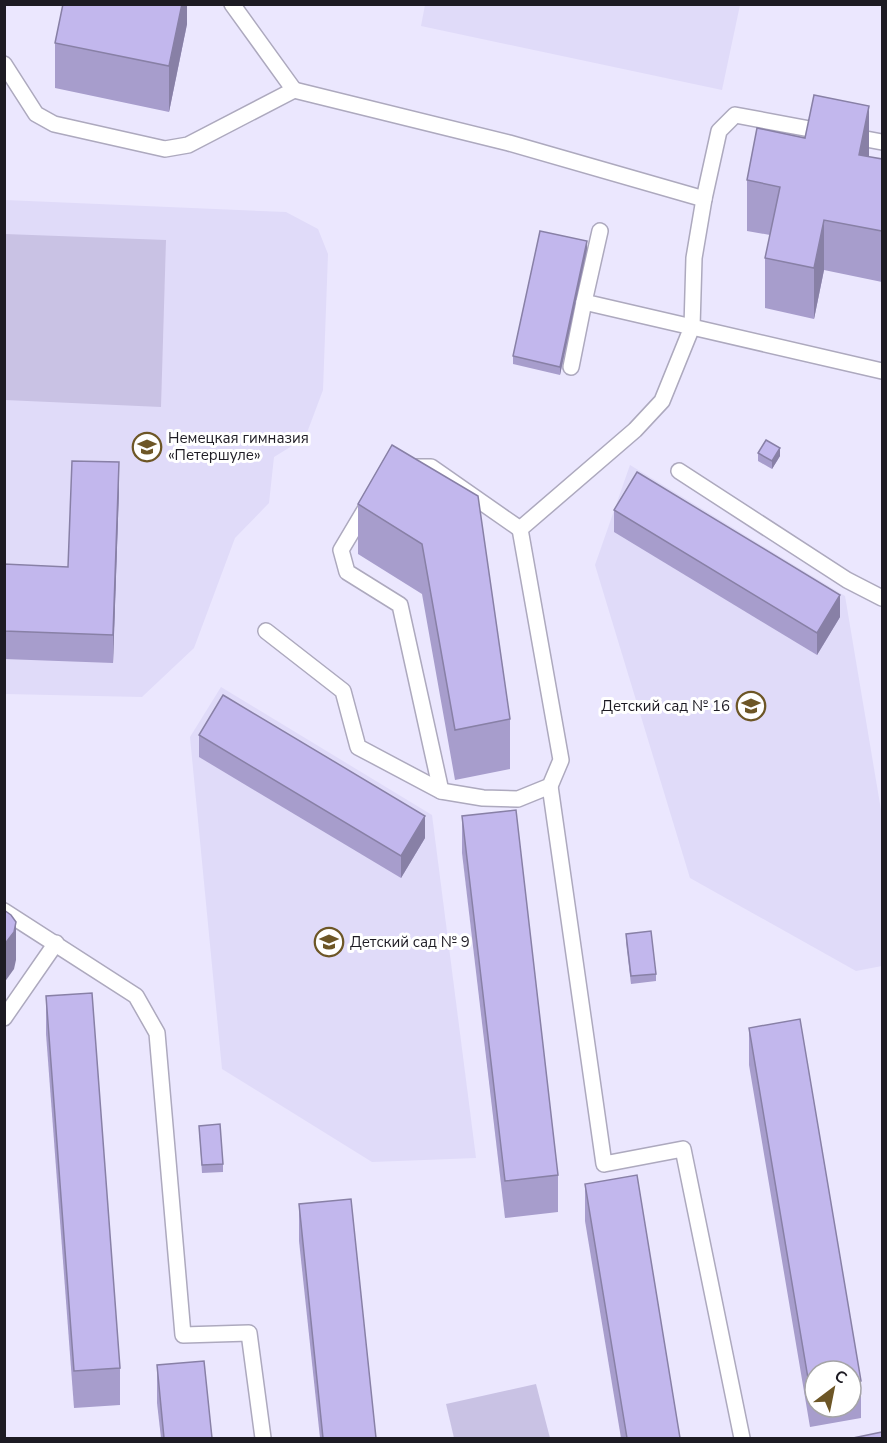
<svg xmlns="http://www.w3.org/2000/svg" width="887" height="1443" font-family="'Nunito Sans',sans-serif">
<rect width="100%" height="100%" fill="#ebe7fe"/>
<!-- built -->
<g fill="#e0dbf9">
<polygon points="425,5 425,4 740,5 722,90 421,26"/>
<polygon points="5,200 286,212 318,229 328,254 323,390 305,438 274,457 269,503 235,538 194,648 142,697 5,694"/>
<polygon points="630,465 845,596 882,816 882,966 856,971 690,878 595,565"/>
<polygon points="221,687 432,815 476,1158 372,1162 222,1069 190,737"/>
</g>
<!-- green -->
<g fill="#c9c2e4">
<polygon points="5,234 166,240 161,407 5,400"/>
<polygon points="536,1384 550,1438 454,1438 446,1404"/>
</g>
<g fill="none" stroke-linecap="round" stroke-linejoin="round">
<!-- lane casing -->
<g stroke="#ada9be" stroke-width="18">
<g id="lane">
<polyline points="232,4 294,90"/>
<polyline points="4,64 36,114 54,124 165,149 188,145 294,90 509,143 704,199"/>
<polyline points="826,132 735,115 719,131 704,199 694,258 692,327 882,371"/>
<polyline points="850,136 882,142"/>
<polyline points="571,367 584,302"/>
<polyline points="410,467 431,467 520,529"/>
<polyline points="679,471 847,580 882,598"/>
<polyline points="369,503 341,550 347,572 400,605 441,791"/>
<polyline points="266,631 343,691 358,747 441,791 483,798 518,799 550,786 561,760 520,529 635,430 662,401 692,327 584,302 600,231"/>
<polyline points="550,786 604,1164 683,1149 742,1438"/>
<polyline points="4,911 136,996 157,1033 183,1335 249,1333 263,1438"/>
<polyline points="4,1018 56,943"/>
</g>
</g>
<!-- lane -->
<use href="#lane" stroke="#fff" stroke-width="15"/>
</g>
<!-- wall -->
<g fill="#a79dcc" fill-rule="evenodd">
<polygon points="187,4 187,24 169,112 55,88 55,43"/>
<polygon points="869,157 882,159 882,282 824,270 814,319 765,308 765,258 770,235 747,231 747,180"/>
<polygon points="587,249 560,375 513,364 513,356"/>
<polygon points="392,445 510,719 510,769 455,780 422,594 358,554 358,504"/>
<polygon points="758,453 780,456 772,469 758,461"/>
<polygon points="119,490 113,663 4,659 4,564 68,567"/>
<polygon points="614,510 840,617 817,655 614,532"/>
<polygon points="199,735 425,838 401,878 199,757"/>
<polygon points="462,816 558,1175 558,1212 505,1218 462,853"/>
<polygon points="626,934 656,974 656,981 631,984 626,942"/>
<polygon points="46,996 120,1368 120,1405 74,1408 46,1034"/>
<path d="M749 1028 861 1381V1418L810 1427 749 1065ZM815 1371H851V1407H815Z"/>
<polygon points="199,1126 223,1164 223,1172 202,1173"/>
<polygon points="585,1184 680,1438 621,1438 585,1221"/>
<polygon points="299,1204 376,1438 320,1438 299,1241"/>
<polygon points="157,1365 212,1438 161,1438 157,1403"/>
</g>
<!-- shaded-wall -->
<g fill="#8880a6">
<polygon points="182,4 187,4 187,24 169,112 169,66"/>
<polygon points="869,106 869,157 859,155"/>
<polygon points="824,220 824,270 814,319 814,268"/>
<polygon points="587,241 587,249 560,375 560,367"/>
<polygon points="780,448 780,456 772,469 772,461"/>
<polygon points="119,462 119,490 113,663 113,635"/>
<polygon points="840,595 840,617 817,655 817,633"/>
<polygon points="425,816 425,838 401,878 401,856"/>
<polygon points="16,922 16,960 14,969 4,983 4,945"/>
</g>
<!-- building -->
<g fill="#c2b7ed" stroke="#8880a6" stroke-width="1.5">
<polygon points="63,4 182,4 169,66 55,43"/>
<polygon points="814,95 869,106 859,155 882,159 882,231 824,220 814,268 765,258 780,187 747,180 757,128 805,138"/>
<polygon points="540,231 587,241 560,367 513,356"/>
<polygon points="766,440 780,448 772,461 758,453"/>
<polygon points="392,445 478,496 510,719 455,730 422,544 358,504"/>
<polygon points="72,461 119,462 113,635 4,631 4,564 68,567"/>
<polygon points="637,472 840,595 817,633 614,510"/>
<polygon points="223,695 425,816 401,856 199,735"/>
<polygon points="516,810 558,1175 505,1181 462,816"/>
<polygon points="4,910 11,915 16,922 14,932 4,945"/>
<polygon points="651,931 656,974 631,976 626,934"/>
<polygon points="92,993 120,1368 74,1371 46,996"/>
<polygon points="800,1019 861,1381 851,1383 851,1371 815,1371 815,1389 810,1390 749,1028"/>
<polygon points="220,1124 223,1164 202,1165 199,1126"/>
<polygon points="637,1175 680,1438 627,1438 585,1184"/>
<polygon points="351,1199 376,1438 323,1438 299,1204"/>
<polygon points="204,1361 212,1438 164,1438 157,1365"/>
<polygon points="882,1432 882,1438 853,1438"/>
</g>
<!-- icons -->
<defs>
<g id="school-ring" transform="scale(1.5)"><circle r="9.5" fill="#fff" stroke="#6d5626" stroke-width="1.5"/><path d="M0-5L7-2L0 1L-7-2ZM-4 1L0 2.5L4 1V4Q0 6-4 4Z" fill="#6d5626"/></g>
</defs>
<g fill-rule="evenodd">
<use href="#school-ring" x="147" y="447"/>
<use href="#school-ring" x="751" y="706"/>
<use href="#school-ring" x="329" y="942"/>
</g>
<g text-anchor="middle" stroke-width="6" stroke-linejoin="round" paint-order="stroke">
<!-- poi labels -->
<g font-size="15" fill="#1d1b23" stroke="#fff" text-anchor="start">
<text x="168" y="443">Немецкая гимназия<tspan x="168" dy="17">«Петершуле»</tspan></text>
<text x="730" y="711" text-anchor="end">Детский сад № 16</text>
<text x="350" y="947">Детский сад № 9</text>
</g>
</g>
<!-- border -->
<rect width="887" height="1443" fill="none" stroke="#1d1b23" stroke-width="12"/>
<!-- north arrow -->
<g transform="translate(833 1389) rotate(32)"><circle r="28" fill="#ffffff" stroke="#a5a4a7" stroke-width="1.5"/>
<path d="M0-4.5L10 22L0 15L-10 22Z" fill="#6d5626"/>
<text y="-9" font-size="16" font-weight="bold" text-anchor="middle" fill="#1d1b23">С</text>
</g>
</svg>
